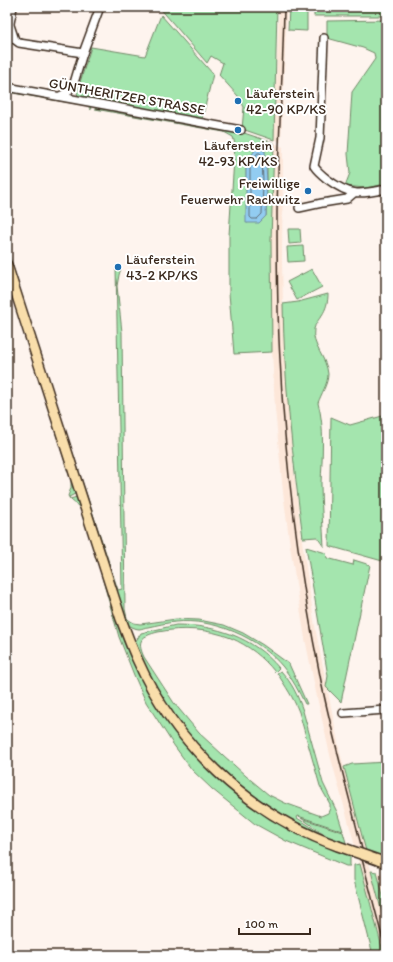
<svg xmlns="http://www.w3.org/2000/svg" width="393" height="962" font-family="Itim,sans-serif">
<rect width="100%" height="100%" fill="#fef4ee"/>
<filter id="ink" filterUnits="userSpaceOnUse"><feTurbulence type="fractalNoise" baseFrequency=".025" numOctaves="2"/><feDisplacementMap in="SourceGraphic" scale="8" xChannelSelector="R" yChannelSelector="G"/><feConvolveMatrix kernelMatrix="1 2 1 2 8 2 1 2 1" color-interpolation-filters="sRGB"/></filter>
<g filter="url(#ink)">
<!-- built -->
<g fill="#fde7d9">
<polygon points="279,7 287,7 281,142 274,139"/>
<polygon points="274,143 283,147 282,261 284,348 292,454 301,534 315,627 340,752 386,928 386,955 384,955 360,864 330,755 317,697 305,639 290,546 283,492 275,409 272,350 271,240"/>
<polygon points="377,872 386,875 386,908"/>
</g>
<!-- green -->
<g fill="#a4e5ae" stroke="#708866" fill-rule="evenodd">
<polygon points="159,7 277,7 274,140 242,129 244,107 238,96 219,75 223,63 211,56 207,63"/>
<polygon points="289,7 307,7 307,31 288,30"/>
<rect x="314" y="7" width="72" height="9"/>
<polygon points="161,15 213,74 202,119 78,97 77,92 91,47 145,56"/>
<polygon points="386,20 386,184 365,188 345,186 350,173 348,154 352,92 375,59 374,53 363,48 327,38 327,21"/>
<polygon points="7,89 90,104 91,110 88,106 7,92"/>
<path d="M96 106 241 132 274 143 271 240 272 352 234 354 229 293V235L235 144 233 137 224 132 95 109ZM251 156 267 167V182L266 216 247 223 246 157Z"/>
<polygon points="288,229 300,229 301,243 289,244"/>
<polygon points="303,246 304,261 288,262 287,247"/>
<path d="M7 248 45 368 118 590 122 589 116 268H121L119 275 117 286 122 332 125 609 127 618 129 620 134 623 140 624 148 623 176 619 199 620 224 625 243 633 263 645 289 664 307 704H305C299 692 292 678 283 667 258 637 214 618 175 622 166 623 157 625 148 627 145 627 142 629 139 629 135 629 131 626 127 625L86 501 7 257Z"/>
<polygon points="312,269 322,287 297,300 287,282"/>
<path d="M328 294C328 302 326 309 322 315 319 319 315 324 314 329 311 345 327 358 328 374 328 384 321 394 318 403 325 427 322 458 321 483 321 504 323 526 324 547L317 537 303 538C293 460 284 382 283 304L298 302Z"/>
<path d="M36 371 77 491 75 494 69 497 70 499 77 497H79L153 696 251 803 336 842 301 818 343 832 350 857V866H346L286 841 255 824 212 789 192 770 173 744 146 702 134 675 119 637 100 570 81 510C78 504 71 502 68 496L71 488V481Z"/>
<polygon points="386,415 386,562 329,546 331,417 350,425"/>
<polygon points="306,547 326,553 327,558 353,565 354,560 370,565 341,702 326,687 328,676"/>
<path d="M176 625C216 625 253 637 279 668L275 672C263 657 249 646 231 638 208 629 183 627 158 632 142 636 136 640 144 657L174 703 199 733 246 776 269 795 285 803 321 816 328 813 330 808V804L320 786 299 712C293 697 286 687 277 673L281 671C292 683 298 696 303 711L323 783 337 812 343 831 298 816 297 818 332 840 331 842 263 806 215 767 166 707 134 644 141 633Z"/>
<polygon points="386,762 386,857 366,851 363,840 344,767 352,764"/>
<polygon points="360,864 384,955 373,955 354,880 354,865"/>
<polygon points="371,871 377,872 386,908 386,928"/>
</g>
<!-- water -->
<polygon fill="#92ccf1" stroke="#6f8b9d" points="257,147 265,151 267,182 266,216 259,223 246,223 246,157 251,156"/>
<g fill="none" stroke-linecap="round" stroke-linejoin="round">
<!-- shore -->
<polygon stroke="#5e6b72" stroke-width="1" points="258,153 260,153 262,155 263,182 262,214 257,219 252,219 250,217 250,162 254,158"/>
<!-- minor casing -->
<g stroke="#3b2a1e" stroke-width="10">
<g id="minor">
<polyline points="7,16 15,40 19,43 83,53"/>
<polyline points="10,23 13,7"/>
<path d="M324 38 320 138 314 166C317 171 322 175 327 179 350 196 359 195 386 189"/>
<polyline points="7,87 241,130"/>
<polyline points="60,96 68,92 74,83 83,53 100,7"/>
<polyline points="299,208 322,203 347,199 354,193"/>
<polyline points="343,713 386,710"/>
</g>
</g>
<!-- major casing -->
<g stroke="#3b2a1e" stroke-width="12">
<g id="major">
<path d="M7 265 121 619C126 632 131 646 137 659 175 745 249 814 338 846"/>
<polyline points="378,860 386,863"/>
</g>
</g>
<!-- minor -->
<use href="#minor" stroke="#fff" stroke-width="7"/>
<!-- major -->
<use href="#major" stroke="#f9deab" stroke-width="9"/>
<!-- rail -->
<g stroke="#3b2a1e" stroke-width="1.5">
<path d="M284 7C283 76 278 144 277 213 277 261 277 310 280 359 285 469 300 578 322 686 334 742 349 797 363 853"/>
<polyline points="362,859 386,952"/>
</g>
<!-- major-bridge casing -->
<g stroke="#3b2a1e" stroke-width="12" stroke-linecap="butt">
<polyline id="major-bridge" points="338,846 378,860"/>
</g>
<!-- major-bridge -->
<use href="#major-bridge" stroke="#f9deab" stroke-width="9"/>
</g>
</g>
<!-- markers -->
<g fill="#1f6fb2" stroke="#fff" stroke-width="1.5">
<circle cx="238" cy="101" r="4"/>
<circle cx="238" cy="130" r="4"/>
<circle cx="308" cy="191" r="4"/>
<circle cx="118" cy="267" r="4"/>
</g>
<g text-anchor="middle" stroke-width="4" stroke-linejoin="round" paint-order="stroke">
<!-- poi labels -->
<g font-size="14" fill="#3b2a1e" stroke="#fff" text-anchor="start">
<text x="246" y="98">Läuferstein<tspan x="246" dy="16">42-90 KP/KS</tspan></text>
<text x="238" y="150" text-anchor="middle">Läuferstein<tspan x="238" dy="16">42-93 KP/KS</tspan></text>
<text x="300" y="188" text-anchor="end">Freiwillige<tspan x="300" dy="16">Feuerwehr Rackwitz</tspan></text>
<text x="126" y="264">Läuferstein<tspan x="126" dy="16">43-2 KP/KS</tspan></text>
</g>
<!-- street labels -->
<g font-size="14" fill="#3b2a1e" stroke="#fff">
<text transform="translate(127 96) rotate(10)" y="5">GÜNTHERITZER STRASSE</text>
</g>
</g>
<!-- margin -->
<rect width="393" height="962" fill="none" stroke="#fff" stroke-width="24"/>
<rect x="12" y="12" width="369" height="938" fill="none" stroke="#3b2a1e" stroke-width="1.5" filter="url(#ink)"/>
<!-- scale -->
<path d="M239 928v6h71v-6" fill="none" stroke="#3b2a1e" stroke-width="2"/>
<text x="245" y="928" font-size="12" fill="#3b2a1e" stroke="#ffffff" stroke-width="3" paint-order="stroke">100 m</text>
</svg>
